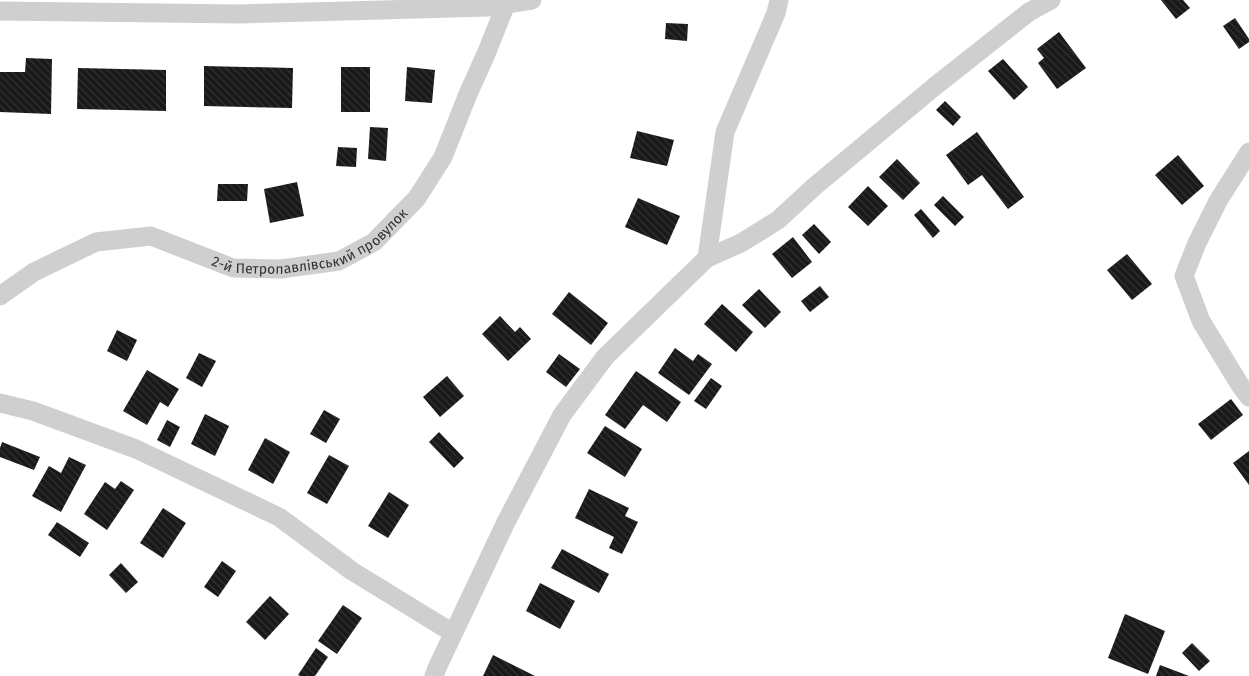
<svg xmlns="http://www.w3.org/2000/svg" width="1249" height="676" font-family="'Fira Sans',sans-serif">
<defs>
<pattern id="building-back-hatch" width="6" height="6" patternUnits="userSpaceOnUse" patternTransform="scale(1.25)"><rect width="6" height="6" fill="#191919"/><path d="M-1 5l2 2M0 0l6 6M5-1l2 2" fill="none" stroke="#323232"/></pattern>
</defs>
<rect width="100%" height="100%" fill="#fff"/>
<!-- building -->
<g fill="url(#building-back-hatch)">
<polygon points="1161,0 1183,0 1190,8 1176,19"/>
<polygon points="1235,18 1249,39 1249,42 1239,49 1223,26"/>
<polygon points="666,23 688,24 687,41 665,39"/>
<polygon points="1059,32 1086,68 1057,89 1038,63 1044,58 1037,49"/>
<polygon points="26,58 52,59 51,114 0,112 0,72 25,72"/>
<polygon points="1003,59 1028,87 1014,100 988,71"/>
<polygon points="204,66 293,68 292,108 204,106"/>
<rect x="341" y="67" width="29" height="45"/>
<polygon points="407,67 435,70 432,103 405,101"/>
<polygon points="78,68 166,70 166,111 77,109"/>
<polygon points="945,101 961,117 953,126 936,110"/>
<polygon points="370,127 388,128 386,161 368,159"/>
<polygon points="637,131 674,140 667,166 630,158"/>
<polygon points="977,132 1024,197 1008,209 982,175 968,185 946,155"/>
<polygon points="338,147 357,148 356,167 336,166"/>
<polygon points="1178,155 1204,186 1182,205 1155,175"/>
<polygon points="897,159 920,183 903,200 879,177"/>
<polygon points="297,182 304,216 270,223 264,189"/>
<polygon points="218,184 248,184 247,201 217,201"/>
<polygon points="868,186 888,206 868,226 848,207"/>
<polygon points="943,196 964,217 955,226 934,205"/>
<polygon points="638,198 680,216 667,245 625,227"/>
<polygon points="921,209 940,231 933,238 914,215"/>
<polygon points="814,224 831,242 819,254 802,235"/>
<polygon points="793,237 812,262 792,278 772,254"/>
<polygon points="1127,254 1152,284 1132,300 1107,270"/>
<polygon points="820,286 829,297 810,312 801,301"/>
<polygon points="759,289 781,312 765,328 742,305"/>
<polygon points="569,292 608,323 591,345 552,314"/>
<polygon points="722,304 753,332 736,352 704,324"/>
<polygon points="500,316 515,332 520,327 531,339 508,361 482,334"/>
<polygon points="117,330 137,340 127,361 107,351"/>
<polygon points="675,348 693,361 698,354 712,364 689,395 658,373"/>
<polygon points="199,353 216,361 202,387 186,378"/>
<polygon points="559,354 580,369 566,387 546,372"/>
<polygon points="147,370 179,389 168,407 160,402 147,425 123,411"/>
<polygon points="636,371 681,402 667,422 643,405 625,429 605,415"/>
<polygon points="447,376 464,396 440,417 423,397"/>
<polygon points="711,378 722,386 706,409 694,401"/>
<polygon points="1231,399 1243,415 1211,440 1198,424"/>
<polygon points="324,410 340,419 326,443 310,434"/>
<polygon points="205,414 229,426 215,456 191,444"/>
<polygon points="167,420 180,427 170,447 157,440"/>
<polygon points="605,426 642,449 625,477 587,453"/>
<polygon points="439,432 464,458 454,468 429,442"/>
<polygon points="265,438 290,452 273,484 248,470"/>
<polygon points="2,442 40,457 34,470 0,457 0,448"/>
<polygon points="1249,451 1249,485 1233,463"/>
<polygon points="329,455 349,466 327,504 307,493"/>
<polygon points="69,457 86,465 61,512 32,496 49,466 61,473"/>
<polygon points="121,481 134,490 107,530 84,514 105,482 115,489"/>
<polygon points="589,489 629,508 625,516 638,522 622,554 609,548 614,537 575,518"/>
<polygon points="389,492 409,505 388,538 368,526"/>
<polygon points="163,508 186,523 163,558 140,543"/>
<polygon points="57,522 89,543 80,557 48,535"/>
<polygon points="562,549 609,574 599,593 551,568"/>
<polygon points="222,561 236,571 218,597 204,587"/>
<polygon points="121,563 138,582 126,593 109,575"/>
<polygon points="540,583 575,601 560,629 526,611"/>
<polygon points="270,596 289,614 265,640 246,622"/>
<polygon points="343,605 362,618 337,654 318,641"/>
<polygon points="1125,614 1165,631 1148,674 1108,658"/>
<polygon points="1192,643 1210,661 1199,671 1182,653"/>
<polygon points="316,648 328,657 315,676 300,676 298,675"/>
<polygon points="493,655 535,676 483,676"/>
<polygon points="1160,665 1189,676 1156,676"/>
</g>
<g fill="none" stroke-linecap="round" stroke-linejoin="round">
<!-- street -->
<g stroke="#cfcfcf" stroke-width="19">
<polyline points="0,11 240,14 489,7 532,0"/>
<polyline points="1249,152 1218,201 1197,243 1184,276 1201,321 1240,385 1249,397"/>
<polyline points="707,258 741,243 778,220 815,186 934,87 1029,12 1051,0"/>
<path id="s1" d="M0 296 34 272 96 242 151 236 233 268 281 269 339 261 374 242 417 198 443 157 468 94 486 54 506 4"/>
<polyline points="0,403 33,411 136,449 279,517 352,571 453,633"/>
<polyline points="434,676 437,668 506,522 562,415 605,357 707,258 725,132 776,13 779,0"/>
</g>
</g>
<g text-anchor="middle" stroke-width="5" stroke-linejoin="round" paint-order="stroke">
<!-- street labels -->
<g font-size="14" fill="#323232" stroke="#fff">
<text dy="5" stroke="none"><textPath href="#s1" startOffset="338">2-й Петропавлівський провулок</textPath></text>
</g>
</g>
</svg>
